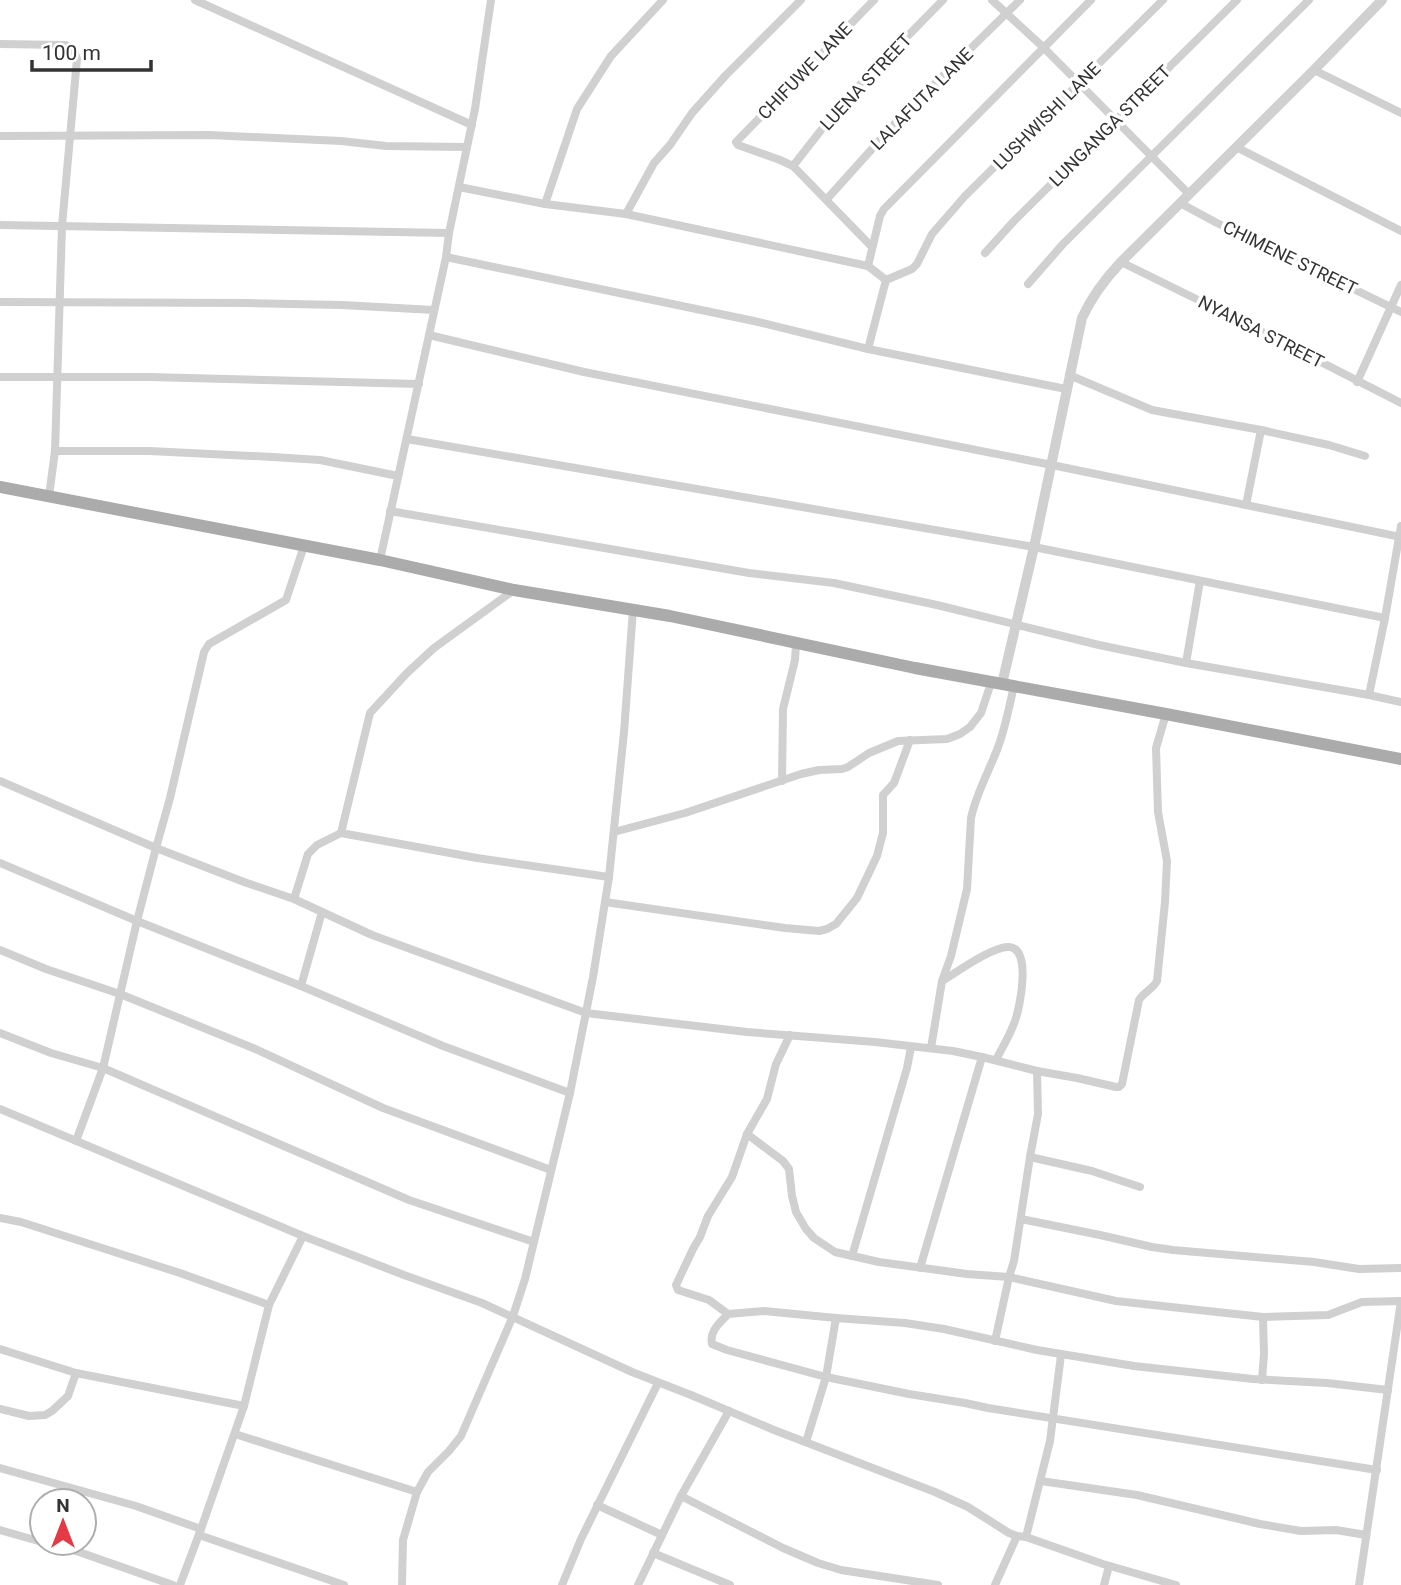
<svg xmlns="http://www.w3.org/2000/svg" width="1401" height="1585" font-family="Roboto,sans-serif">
<rect width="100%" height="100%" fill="#fff"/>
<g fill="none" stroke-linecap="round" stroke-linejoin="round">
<!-- minor -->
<g stroke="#d0d0d0" stroke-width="8">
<polyline points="195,0 472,125"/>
<polyline points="992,0 1043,47 1189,194"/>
<polyline points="0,44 66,45 74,51 77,59 62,226 55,451 49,496"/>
<polyline points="1314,70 1401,113"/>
<polyline points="0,136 209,135 341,141 386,146 467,147"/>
<polyline points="1236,147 1401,231"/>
<polyline points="793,166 843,102 943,0"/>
<polyline points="459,187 545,204 577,109 611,56 663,0"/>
<polyline points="827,199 898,120 1020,0"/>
<polyline points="1180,203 1217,223 1401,312"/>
<polyline points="545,204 626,214 868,266 886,280 868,349"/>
<polyline points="626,214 654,163 670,145 692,113 726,75 801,0"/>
<polyline points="0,225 449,233"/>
<polyline points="872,247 793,166 780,160 738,145 736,142 874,0"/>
<polyline points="985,253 1014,221 1237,0"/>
<polyline points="446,257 754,321 868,349 1066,389"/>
<polyline points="1121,262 1239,320 1401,403"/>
<polyline points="868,266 880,216 884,209 1091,0"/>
<polyline points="886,280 912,269 917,264 932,234 965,196 1163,0"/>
<polyline points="1028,284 1063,244 1309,0"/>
<polyline points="0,302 248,303 342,305 434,310"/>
<polyline points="429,335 584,372 1052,465 1401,537"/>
<polyline points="1069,375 1152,410 1261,430 1329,445 1365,456"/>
<polyline points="0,377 149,377 419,384"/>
<polyline points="1357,382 1401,285"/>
<polyline points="407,439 1034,547 1385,618"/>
<polyline points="55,451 149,451 273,457 320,460 398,476"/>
<polyline points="1246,505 1261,430"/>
<polyline points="390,511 749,573 834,583 937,605 1099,645 1186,663 1369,695 1385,618 1401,526"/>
<polyline points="304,546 286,600 209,644 204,652 170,798 156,848 244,882 294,899 372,935 586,1013 747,1032 875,1042 953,1051 982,1057"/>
<polyline points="380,560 446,257 449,233 475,109 491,0"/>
<polyline points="1186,663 1200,581"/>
<polyline points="1369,695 1401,702"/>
<polyline points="0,781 156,848 137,921 103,1068 76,1141"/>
<polyline points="782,781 783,709 795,660 796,644"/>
<polyline points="614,832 685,813 801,774 819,770 842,769 848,767 869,753 898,741 947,739 960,734 970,727 981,713 991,683"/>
<polyline points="341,833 370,713 407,673 434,648 514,590"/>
<polyline points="0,863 137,921 301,986 443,1046 570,1093"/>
<polyline points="294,899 308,854 317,845 341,833 477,858 609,877"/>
<polyline points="605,902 785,928 819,931 827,929 836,924 857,898 877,856 883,833 883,795 894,783 910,740"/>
<polyline points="0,950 46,969 120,994 253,1048 383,1108 551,1170"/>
<path d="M942 981 951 956 967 889 971 818C976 794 988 773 997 750 1005 730 1009 707 1014 686"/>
<polyline points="301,986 322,912"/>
<polyline points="0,1033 51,1053 103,1068 409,1200 534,1242"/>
<path d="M931 1048 942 981C957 972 993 946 1009 947 1032 948 1020 1007 1015 1021 1010 1035 1002 1048 996 1060"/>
<path d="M1037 1071 1077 1078 1116 1087H1119L1122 1084 1139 1000C1144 992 1153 989 1157 981L1165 902 1167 861 1158 812 1156 748 1166 714"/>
<polyline points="0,1109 303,1236 404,1275 482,1303 632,1372 691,1395 774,1430 935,1492 968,1507 1009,1533 1017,1536 1026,1537 1103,1564 1176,1585"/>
<polyline points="747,1134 783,1161 789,1169 792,1196 796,1212 806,1229 814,1238 835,1252 879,1262 967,1274 1009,1277 1116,1301 1263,1317 1328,1315 1362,1302 1401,1301"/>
<polyline points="1030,1157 1092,1171 1140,1187"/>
<polyline points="0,1218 21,1222 180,1273 269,1305"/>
<polyline points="1021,1219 1100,1235 1152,1247 1173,1250 1314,1262 1359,1269 1401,1268"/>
<polyline points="852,1256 907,1068 911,1047"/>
<polyline points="920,1268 982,1057 1037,1071 1038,1114 1030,1157 1014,1261 1009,1277 995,1341"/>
<polyline points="728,1314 709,1300 678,1290 676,1285 693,1249 700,1237 708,1216 732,1177 747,1134 767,1099 776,1064 790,1035"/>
<polyline points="0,1349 76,1373 244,1406"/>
<polyline points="1262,1380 1264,1354 1263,1317"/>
<polyline points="0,1409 29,1416 45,1415 52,1411 68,1396 76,1373"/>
<polyline points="235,1434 417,1492"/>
<path d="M806 1442 826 1377 727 1350 712 1344C709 1331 720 1323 728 1314L764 1311 836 1318"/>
<polyline points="0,1468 136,1506 201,1529"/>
<polyline points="1377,1470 988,1408 965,1403 909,1394 826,1377 836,1318 905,1323 944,1329 1037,1350 1134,1366 1253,1379 1327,1383 1388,1390"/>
<polyline points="1041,1481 1137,1495 1260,1524 1301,1531 1336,1530 1366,1535"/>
<polyline points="681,1496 783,1548 818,1563 841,1570 938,1585"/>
<polyline points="597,1505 662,1535"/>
<polyline points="0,1530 42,1542"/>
<polyline points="199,1535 344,1585"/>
<polyline points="1026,1537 1050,1441 1061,1355"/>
<polyline points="46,1543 79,1552 173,1585"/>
<polyline points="653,1553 730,1585"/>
<polyline points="180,1585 201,1529 244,1406 269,1305 303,1236"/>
<polyline points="402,1585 403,1540 417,1492 428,1472 449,1451 461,1436 513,1316 525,1279 570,1093 593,977 609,877 624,732 633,610"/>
<polyline points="562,1585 581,1539 658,1383"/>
<polyline points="638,1585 681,1496 729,1411"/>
<polyline points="995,1585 1017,1536"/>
<polyline points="1104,1585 1109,1566"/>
<polyline points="1359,1585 1401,1301"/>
</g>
<!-- tertiary -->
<path stroke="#d0d0d0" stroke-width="10" d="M1002 684 1034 547 1082 318C1092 296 1105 279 1121 262L1314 70 1382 0"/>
<!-- primary -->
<polyline stroke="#ababab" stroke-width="12" points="0,487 380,560 514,590 670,616 915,668 1166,714 1401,759"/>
</g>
<g text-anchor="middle" stroke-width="7" stroke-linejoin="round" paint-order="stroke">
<!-- street labels -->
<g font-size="18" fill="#333" stroke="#fff">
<text transform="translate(805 71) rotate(-46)" y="6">CHIFUWE LANE</text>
<text transform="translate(866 82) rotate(-47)" y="6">LUENA STREET</text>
<text transform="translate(922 99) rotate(-45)" y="6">LALAFUTA LANE</text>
<text transform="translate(1047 116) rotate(-45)" y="6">LUSHWISHI LANE</text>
<text transform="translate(1110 126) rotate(-45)" y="6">LUNGANGA STREET</text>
<text transform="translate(1290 258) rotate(26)" y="6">CHIMENE STREET</text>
<text transform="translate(1261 332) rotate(27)" y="6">NYANSA STREET</text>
</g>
</g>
<!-- north arrow -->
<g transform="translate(63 1522)"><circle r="33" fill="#ffffff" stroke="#adadad" stroke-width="2"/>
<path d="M0-5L12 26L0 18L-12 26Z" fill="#e63946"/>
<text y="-10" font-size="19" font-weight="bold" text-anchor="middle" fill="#333333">N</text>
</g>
<!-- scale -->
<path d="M32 60v10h119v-10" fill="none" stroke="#333333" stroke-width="3.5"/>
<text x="42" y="60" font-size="21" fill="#333333" stroke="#ffffff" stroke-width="5" paint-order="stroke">100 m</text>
</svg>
